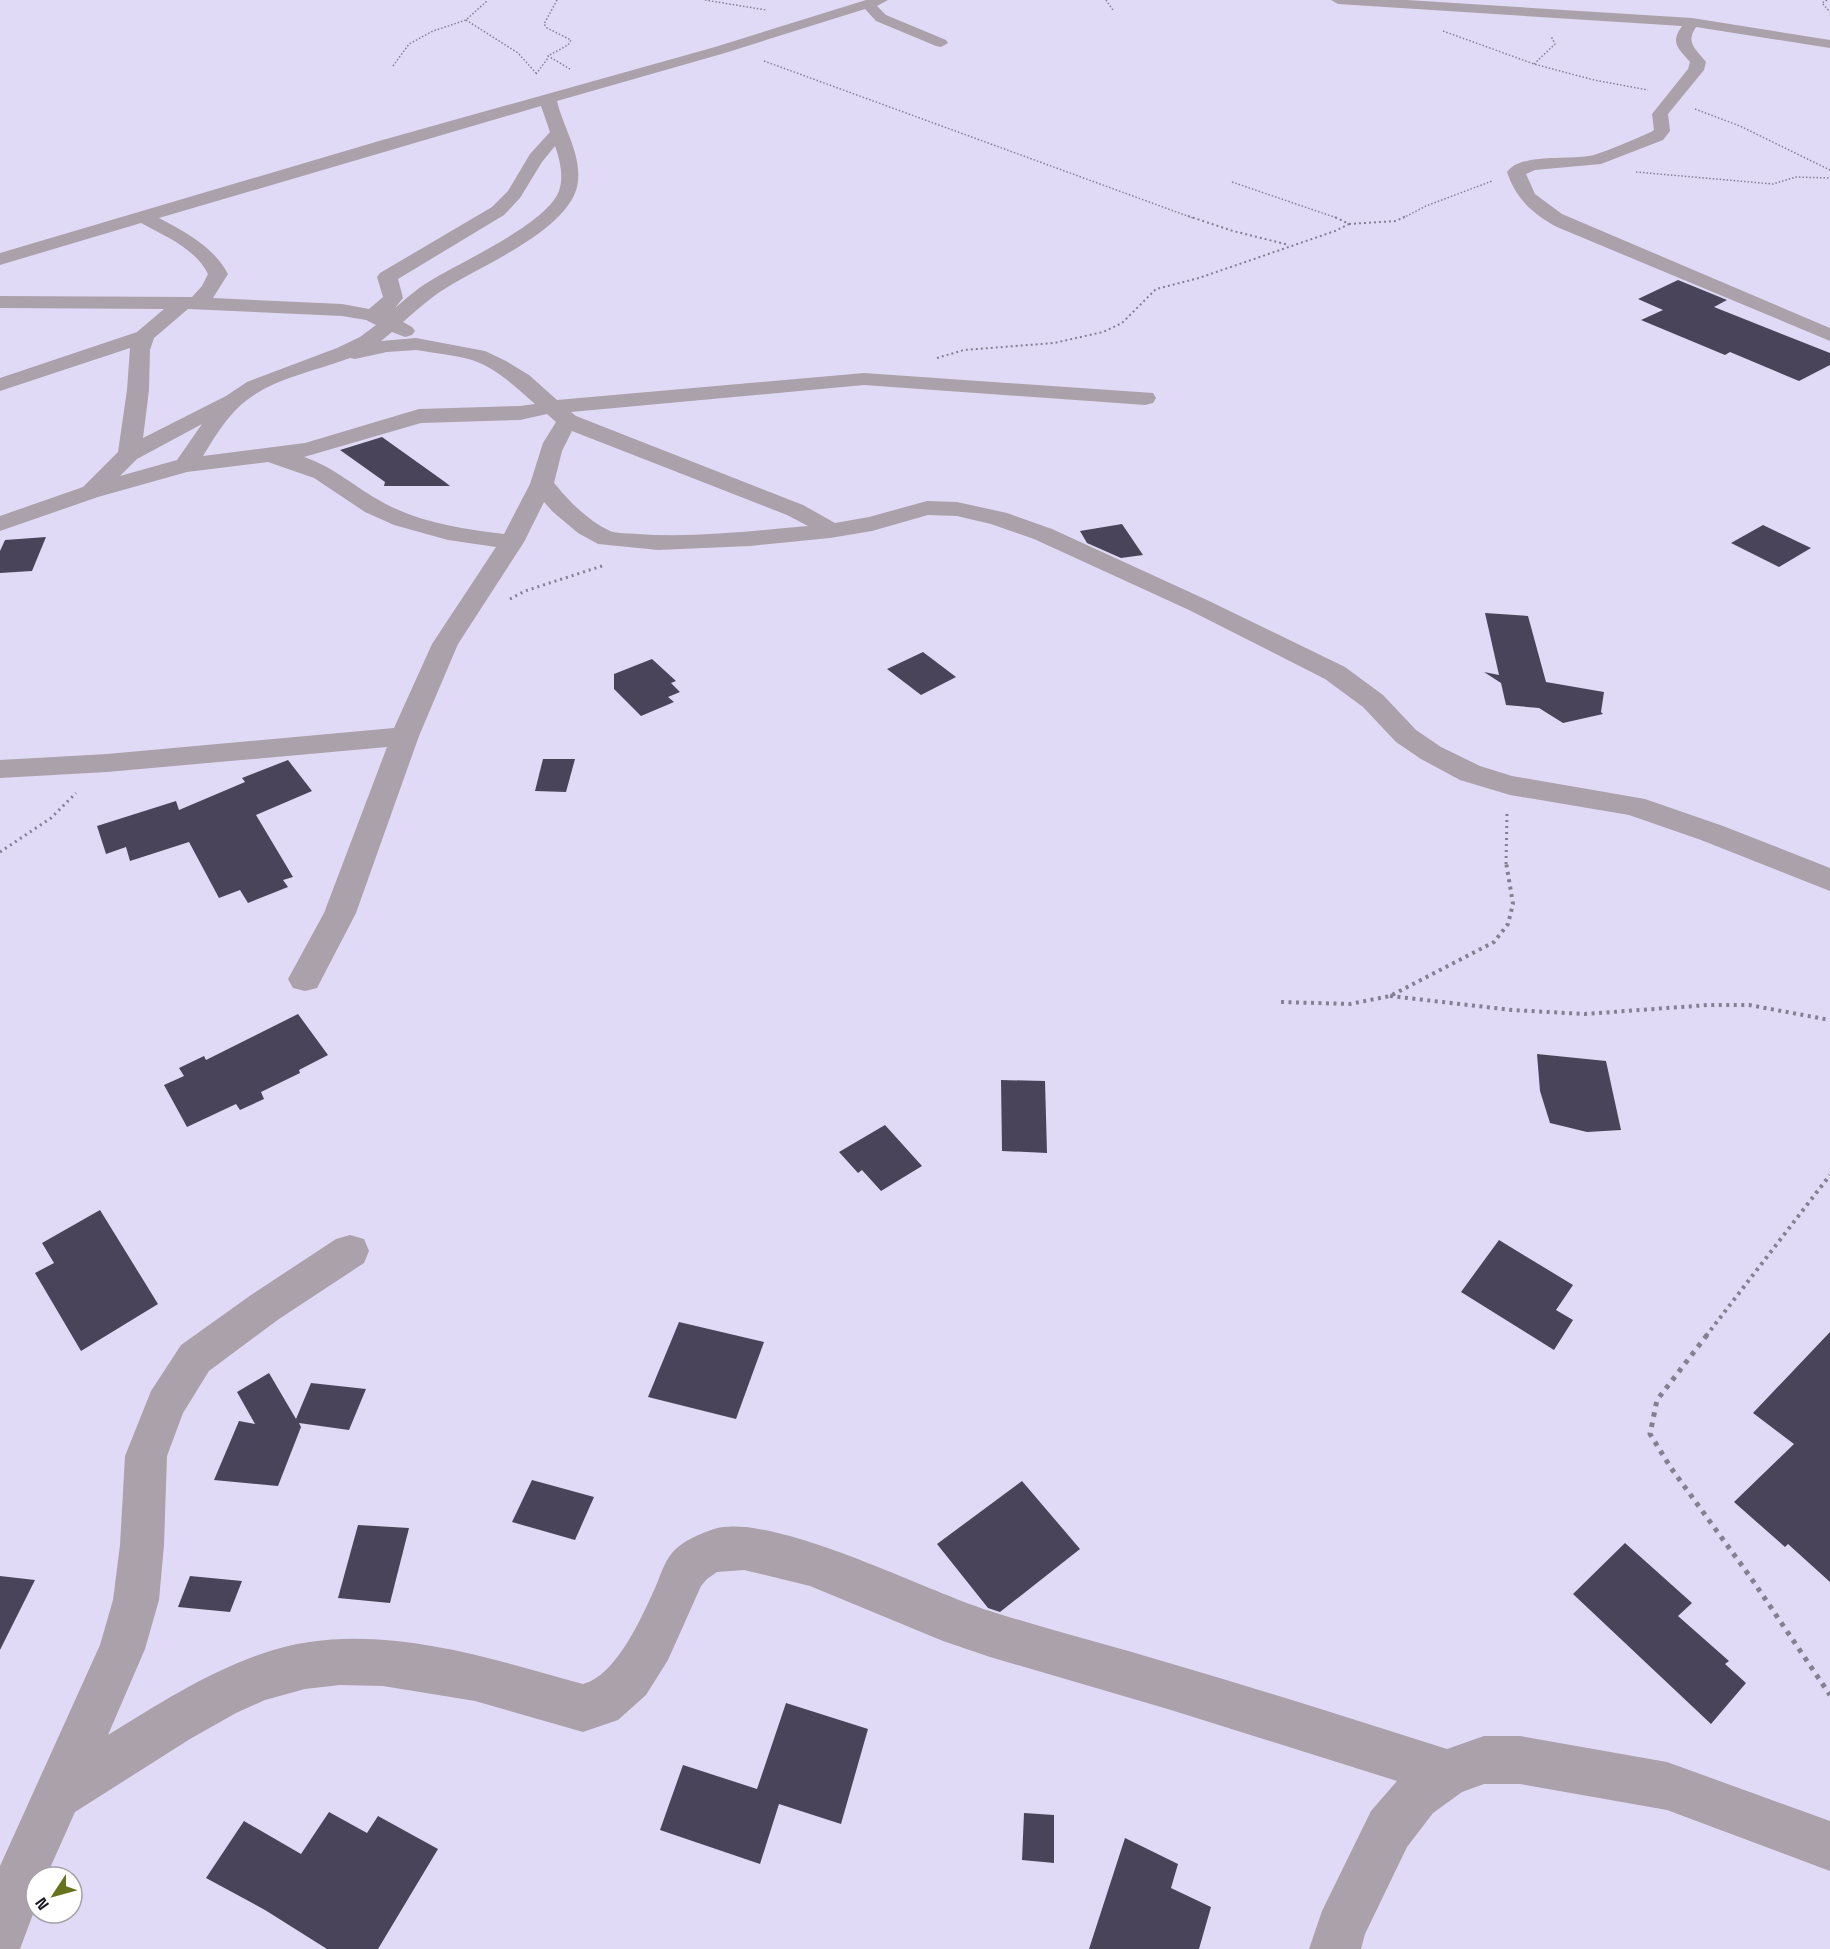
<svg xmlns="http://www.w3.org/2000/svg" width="1830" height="1949" font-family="'Space Grotesk',sans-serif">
<rect width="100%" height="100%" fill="#e1daf6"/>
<!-- building -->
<g fill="#4a445b">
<polygon points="1678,280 1727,300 1714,307 1830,353 1830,365 1799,381 1730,352 1725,355 1641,320 1663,310 1638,299"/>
<polygon points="382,437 445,482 450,486 384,486 385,482 340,450"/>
<polygon points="1122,524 1143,555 1121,558 1087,543 1080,531"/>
<polygon points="1763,525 1811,548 1779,567 1731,543"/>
<polygon points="46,537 32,571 0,573 0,551 5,540"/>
<polygon points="1485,613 1528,616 1546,682 1604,692 1601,712 1603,714 1563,723 1539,708 1506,705 1501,683 1484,672 1499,675"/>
<polygon points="923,652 956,677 921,695 887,669"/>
<polygon points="652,659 676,681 671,683 680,692 668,697 674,702 641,716 614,689 614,674"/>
<polygon points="543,759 575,759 566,792 535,791"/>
<polygon points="288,760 312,791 256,815 293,877 283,880 288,887 248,903 240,890 219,898 189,842 130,861 126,847 106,854 97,826 176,801 179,810 245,782 242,778"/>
<polygon points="298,1014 328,1055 299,1070 300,1073 261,1092 264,1099 240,1110 236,1104 187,1127 164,1085 184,1076 179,1068 204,1056 206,1060"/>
<polygon points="1537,1054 1606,1061 1621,1130 1587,1132 1550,1123 1540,1091"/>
<polygon points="1001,1080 1045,1081 1047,1153 1002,1151"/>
<polygon points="885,1125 922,1166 881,1191 862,1170 858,1173 839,1152"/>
<polygon points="100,1210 158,1304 81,1351 35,1273 54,1263 42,1243"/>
<polygon points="1499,1240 1573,1285 1556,1310 1573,1320 1554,1350 1461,1292"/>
<polygon points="679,1322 764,1342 736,1419 648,1397"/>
<polygon points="1830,1332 1830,1582 1788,1544 1785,1547 1734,1502 1794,1444 1753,1413"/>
<polygon points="269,1373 296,1419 311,1383 366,1389 349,1430 299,1423 301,1427 278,1486 214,1480 239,1421 255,1424 237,1392"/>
<polygon points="532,1480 594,1497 575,1540 512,1522"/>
<polygon points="1022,1481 1080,1549 1000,1612 988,1608 937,1544"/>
<polygon points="358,1525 409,1528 390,1603 338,1598"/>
<polygon points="1625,1543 1692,1603 1678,1616 1729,1661 1725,1664 1746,1683 1711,1724 1573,1594"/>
<polygon points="0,1576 35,1580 0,1650"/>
<polygon points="190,1576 242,1581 230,1612 178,1607"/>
<polygon points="786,1703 868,1729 841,1824 779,1804 760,1864 660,1830 683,1765 757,1789"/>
<polygon points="329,1812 367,1833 378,1816 438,1849 378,1949 327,1949 265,1910 206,1878 244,1821 301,1854"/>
<polygon points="1024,1813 1054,1815 1054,1863 1022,1860"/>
<polygon points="1125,1838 1178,1864 1171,1888 1211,1907 1199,1949 1089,1949"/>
</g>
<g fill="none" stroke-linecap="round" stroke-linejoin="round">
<!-- path-far4 -->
<g stroke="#848093" stroke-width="1.5" stroke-dasharray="1.5 2" stroke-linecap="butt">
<polyline points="557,0 544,24 547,28 571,40 568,45 548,56 570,69"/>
<polyline points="705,0 766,10"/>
<polyline points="1106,0 1113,10"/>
<polyline points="1827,0 1822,3 1830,12"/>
<polyline points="466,20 518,53 536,73"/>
<polyline points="1443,31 1534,64 1594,80 1648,90"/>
<polyline points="764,61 1193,218"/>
<polyline points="1534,64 1555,44 1551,36"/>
<polyline points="393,66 409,44 433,31 466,20 488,0"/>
<polyline points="536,74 548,58"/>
<polyline points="1695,109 1740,126 1830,170"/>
<polyline points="1636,172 1773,184 1796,177 1830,178"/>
<polyline points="1232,182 1337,218"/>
<polyline points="1403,218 1426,206 1492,181"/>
</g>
<!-- path-far3 -->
<g stroke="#848093" stroke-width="2" stroke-dasharray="2 3" stroke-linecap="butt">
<polyline points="1188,216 1233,231 1289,245"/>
<polyline points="1349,224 1396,221 1406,216"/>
<polyline points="937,358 964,350 1054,343 1103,332 1122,323 1156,289 1199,278 1335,231 1349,224 1333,216"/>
</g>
<!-- path-far2 -->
<g stroke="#848093" stroke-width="3" stroke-dasharray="2 4" stroke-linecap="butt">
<polyline points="510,599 525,591 605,565"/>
<polyline points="0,852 51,818 76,793"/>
<polyline points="1506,864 1507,813"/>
</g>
<!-- path-far1 -->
<g stroke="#848093" stroke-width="4" stroke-dasharray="3 4.5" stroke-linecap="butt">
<polyline points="1390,996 1512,1010 1585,1014 1708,1005 1749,1005 1830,1020"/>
<polyline points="1281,1002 1350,1004 1390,996 1494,942 1508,924 1513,904 1506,862"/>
<polyline points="1706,1336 1830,1175"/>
</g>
<!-- path -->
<polyline stroke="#848093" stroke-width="5" stroke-dasharray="4.5 6" stroke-linecap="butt" points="1707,1335 1657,1400 1650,1434 1671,1468 1751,1578 1830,1695"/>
<!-- street -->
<g fill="#aba1aa" fill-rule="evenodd">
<path d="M866 0H888L877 6 886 15 946 40 948 43 941 47 936 46 876 21 865 9 725 53 557 101C563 127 581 153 578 181 574 228 482 265 446 288 430 298 417 310 403 322L412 327 415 331 412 335 405 337 392 332 381 341 416 338 485 351 506 361 529 375 557 400 864 373 1153 393 1156 398 1153 403 1145 405 864 385 571 412 576 416 803 505 835 523 869 517 927 501 957 502 1007 513 1052 529 1207 600 1345 667 1383 695 1416 730 1441 747 1480 766 1512 776 1645 799 1723 826 1830 868V891L1701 840 1629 815 1510 795 1460 780 1421 759 1396 742 1363 707 1325 679 1189 610 1034 539 991 524 957 516 928 515 872 531 830 538 750 546 658 550 598 544 578 533 553 512 544 502 524 542 458 644 419 736 356 913 317 988 305 991 293 988 288 979 324 913 387 747 107 772 0 778V760L107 754 394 728 432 644 496 547 448 540 394 525 365 512 314 478 268 462 187 472 98 497 0 531V516L83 487 118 452 127 390 130 348 0 391V378L137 332 164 309 0 308V296L192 297 202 286 208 274C196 249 165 236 141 223L0 265V253L379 141 715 47ZM541 106 550 132 530 154 508 191 492 207 380 273 377 277 383 297 369 309 342 304 213 298 228 274C213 246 185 232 159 218ZM555 146C560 160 564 177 559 191 547 223 465 260 435 278 420 286 408 297 395 308L403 298 398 279 504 215 520 198 542 162ZM188 309 342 316 366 320 376 325 360 337 337 348 247 382 226 396 143 438 149 390 150 350 154 338ZM416 350C434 353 455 355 472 360 496 368 516 387 535 404L520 406 419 409 305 443 203 456C214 438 226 418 242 404 270 379 316 371 350 358L355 359 387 352ZM547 414 556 422 543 443 530 484 504 534C463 529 421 523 384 503 356 488 334 467 304 457L421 423 520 420ZM202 424 177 460 120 476 137 459ZM572 431 787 515 808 526C752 531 694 538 637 534 629 533 618 534 610 531 587 520 570 502 554 483L562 451Z"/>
<path d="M1331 0H1407L1692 18 1830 40V48L1696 27C1685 43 1696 49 1706 62L1704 70 1668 114 1670 131 1663 140 1601 164 1535 170 1526 174 1535 194 1562 214 1830 328V341L1557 227C1533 214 1516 199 1507 172 1522 152 1571 161 1594 155 1613 149 1632 140 1651 132L1654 130 1652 114 1688 69 1690 62C1678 48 1670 43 1682 26L1338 4Z"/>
<path d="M350 1235 364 1239 369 1251 364 1263 279 1319 209 1371 183 1413 167 1456 164 1545 159 1600 145 1649 108 1735C157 1705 206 1673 261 1654 366 1617 481 1656 583 1684 616 1676 642 1617 655 1588 660 1577 664 1562 672 1553 682 1541 699 1534 714 1529 774 1512 925 1591 990 1611 1049 1630 1110 1645 1169 1663 1262 1690 1355 1720 1447 1749L1484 1736H1520L1667 1762 1830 1821V1871L1667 1810 1520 1784H1484L1462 1792 1433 1813 1407 1847 1365 1934 1361 1949H1309L1322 1911 1371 1811 1397 1781 1171 1710 990 1657 943 1641 810 1586 744 1570 717 1572 707 1579 701 1586 668 1660 646 1695 618 1720 583 1732 475 1701 383 1686 340 1685 305 1689 265 1700 236 1713 190 1739 75 1812 46 1877H36V1906L20 1949H0V1866L100 1645 113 1600 120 1545 125 1456 151 1391 181 1345 251 1295 336 1239Z"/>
</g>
</g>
<!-- north arrow -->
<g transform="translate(54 1895) rotate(234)"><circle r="28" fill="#ffffff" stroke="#a3a2a6" stroke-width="1.5"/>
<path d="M0-4.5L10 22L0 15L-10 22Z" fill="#66721c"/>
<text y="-9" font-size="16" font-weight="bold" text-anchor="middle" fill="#191721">N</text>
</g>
</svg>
